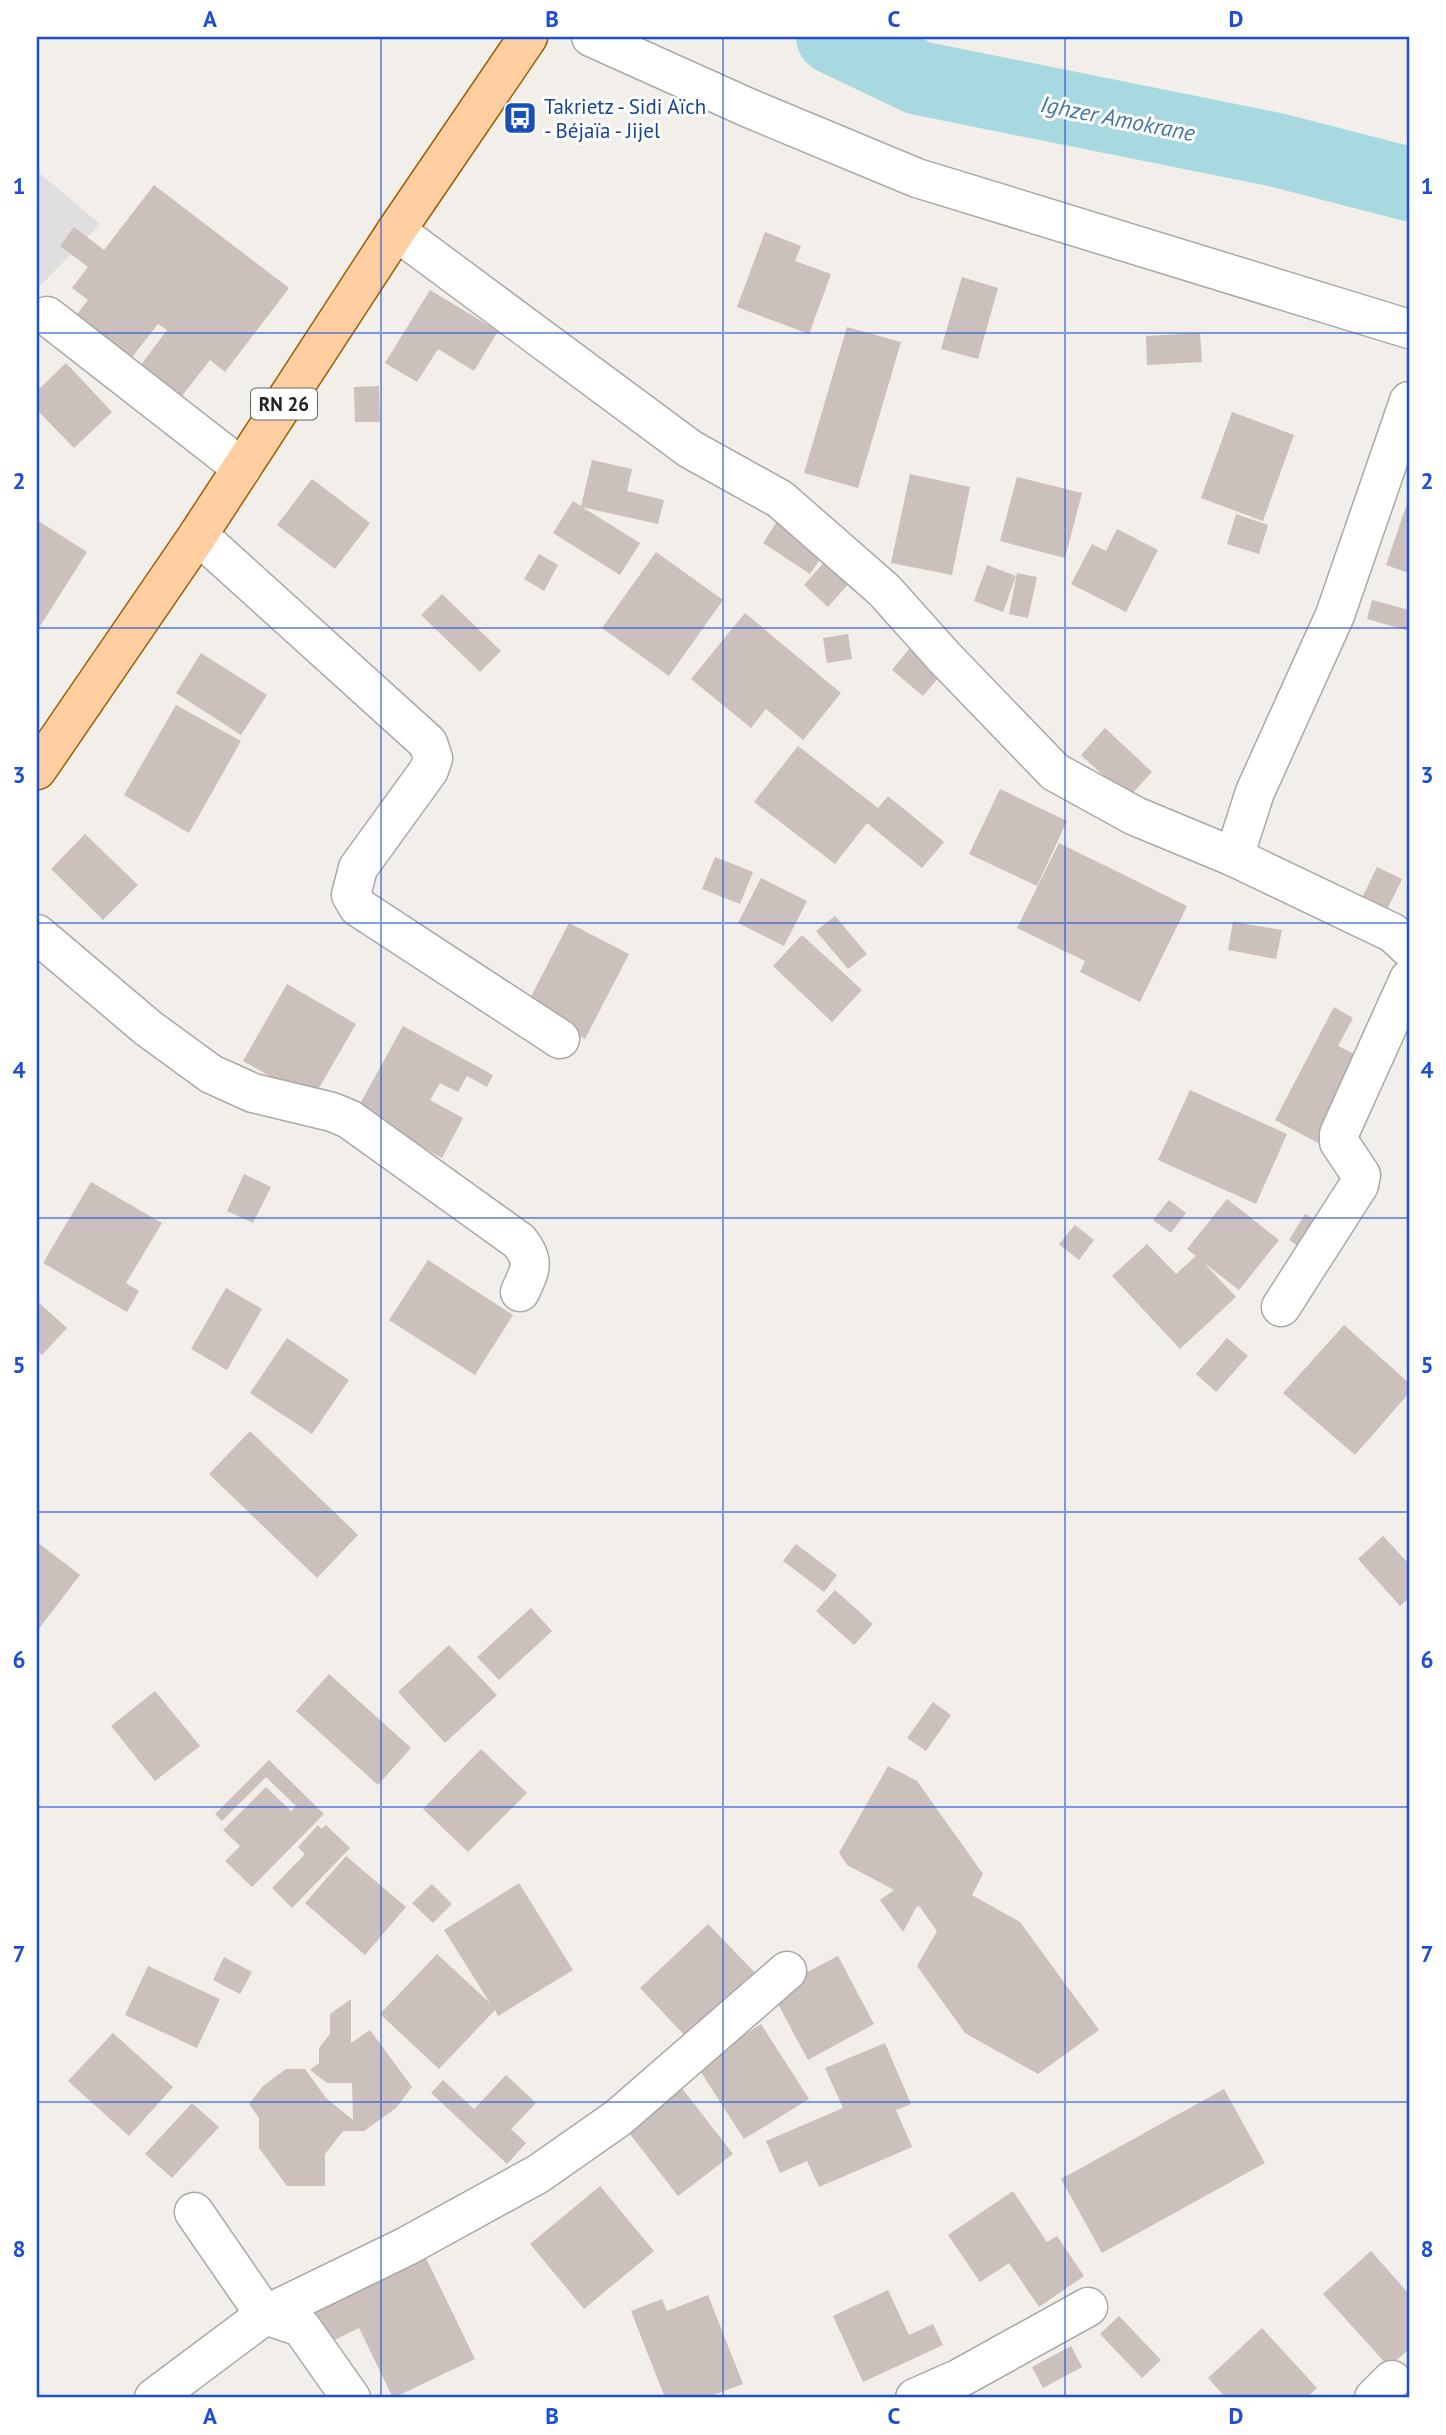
<svg xmlns="http://www.w3.org/2000/svg" width="1446" height="2435" viewBox="0 0 1446 2435" font-family="'PT Sans',sans-serif">
  <style>
    .residential { fill: #e0dfdf }
    .lines { fill: none; stroke-linecap: round; stroke-linejoin: round }
    .river { stroke: #a8d9e1; stroke-width: 74 }
    .building { fill: #cbc0bb }
    .minor-casing { stroke: #a9a9a9; stroke-width: 41 }
    .major-casing { stroke: #a05d00; stroke-width: 41 }
    .minor { stroke: #fff; stroke-width: 38 }
    .major { stroke: #ffcea1; stroke-width: 38 }
    .grid { fill: none; stroke: #1d4ed8; stroke-width: 2; stroke-opacity: 0.55 }
    .labels { text-anchor: middle; dominant-baseline: central; stroke-width: 6; stroke-linejoin: round; paint-order: stroke }
    .shield { fill: #fff; stroke: #646464; stroke-width: 2 }
    .shield-label { font-size: 19px; font-weight: bold; fill: #222 }
    .transit-label { font-size: 21px; fill: #164399; stroke: #fff; text-anchor: start }
    .water-label { font-size: 23px; font-style: italic; fill: #41779e; stroke: #fff }
    .neatline { fill: none; stroke: #1d4ed8; stroke-width: 2.5 }
    .grid-label { font-size: 23px; text-anchor: middle; font-weight: bold; fill: #1d4ed8 }
  </style>
  <rect width="100%" height="100%" fill="#f2eee9"/>
  <polygon class="residential" points="37,171 100,224 37,289"/>
  <g class="lines">
    <polyline class="river" points="833,37 919,78 1277,150 1409,184"/>
  </g>
  <g class="building">
    <polygon points="154,185 289,288 225,372 210,360 181,397 140,366 167,330 158,324 129,361 73,319 88,300 72,288 88,267 60,246 74,227 104,250"/>
    <polygon points="765,232 801,246 795,261 831,274 809,334 737,307"/>
    <polygon points="962,277 998,288 978,359 941,349"/>
    <polygon points="430,290 498,331 474,371 438,349 417,382 385,363"/>
    <polygon points="847,327 901,342 858,488 804,473"/>
    <polygon points="1200,333 1202,362 1147,365 1146,336"/>
    <polygon points="66,363 112,412 74,448 37,410 37,391"/>
    <polygon points="379,386 380,422 355,422 354,387"/>
    <polygon points="1232,412 1294,435 1263,521 1201,498"/>
    <polygon points="592,460 632,469 627,491 664,500 658,524 582,507 640,543 620,575 553,533 573,501 581,506"/>
    <polygon points="910,474 970,487 952,575 891,563"/>
    <polygon points="1017,477 1082,493 1065,558 1000,541"/>
    <polygon points="312,479 370,523 335,569 277,525"/>
    <polygon points="1409,498 1409,573 1386,565"/>
    <polygon points="782,514 829,546 810,574 763,543"/>
    <polygon points="1236,514 1268,525 1259,554 1227,544"/>
    <polygon points="37,520 87,552 37,631"/>
    <polygon points="1117,529 1158,550 1126,612 1071,584 1092,544 1106,551"/>
    <polygon points="834,551 858,573 828,607 804,585"/>
    <polygon points="656,552 723,600 669,676 602,628"/>
    <polygon points="539,554 558,565 544,591 524,579"/>
    <polygon points="987,565 1016,576 1003,612 974,601"/>
    <polygon points="1017,573 1037,577 1028,618 1009,614"/>
    <polygon points="442,594 501,651 480,672 421,615"/>
    <polygon points="1372,600 1409,610 1409,631 1367,619"/>
    <polygon points="745,613 841,693 803,740 766,709 751,728 691,679"/>
    <polygon points="848,634 852,659 827,663 823,638"/>
    <polygon points="909,649 940,676 923,696 892,670"/>
    <polygon points="201,653 267,695 241,735 176,693"/>
    <polygon points="176,705 241,741 189,833 124,795"/>
    <polygon points="1105,728 1152,772 1128,798 1081,755"/>
    <polygon points="798,746 878,808 888,796 944,842 922,868 867,823 835,864 754,802"/>
    <polygon points="1000,789 1067,821 1037,886 969,854"/>
    <polygon points="85,834 138,885 103,920 51,869"/>
    <polygon points="1059,843 1187,906 1140,1002 1080,972 1085,961 1017,928"/>
    <polygon points="715,857 753,872 740,904 702,889"/>
    <polygon points="1377,867 1402,879 1383,918 1358,906"/>
    <polygon points="761,878 807,901 784,946 738,923"/>
    <polygon points="835,916 867,954 848,969 816,931"/>
    <polygon points="1233,922 1282,930 1276,959 1228,950"/>
    <polygon points="569,923 629,954 585,1039 525,1008"/>
    <polygon points="802,935 862,990 832,1022 773,966"/>
    <polygon points="287,984 356,1024 312,1100 243,1061"/>
    <polygon points="1334,1007 1353,1018 1338,1046 1362,1058 1318,1143 1275,1120"/>
    <polygon points="403,1026 493,1075 487,1087 467,1076 458,1092 440,1083 430,1100 463,1118 442,1158 356,1111"/>
    <polygon points="1190,1090 1287,1134 1256,1204 1158,1160"/>
    <polygon points="244,1174 271,1187 253,1223 227,1211"/>
    <polygon points="91,1182 162,1223 126,1283 139,1291 127,1312 43,1263"/>
    <polygon points="1227,1199 1279,1240 1239,1290 1203,1262 1236,1297 1180,1349 1112,1276 1147,1244 1176,1274 1196,1256 1187,1249"/>
    <polygon points="1169,1200 1186,1213 1171,1233 1153,1220"/>
    <polygon points="1305,1214 1325,1226 1309,1253 1289,1240"/>
    <polygon points="1075,1225 1094,1240 1079,1260 1059,1244"/>
    <polygon points="428,1260 513,1315 475,1375 389,1320"/>
    <polygon points="226,1288 262,1309 227,1370 191,1349"/>
    <polygon points="37,1301 67,1328 42,1355 37,1351"/>
    <polygon points="1344,1325 1409,1383 1409,1393 1355,1455 1283,1393"/>
    <polygon points="287,1338 349,1380 312,1434 250,1393"/>
    <polygon points="1227,1338 1248,1356 1216,1392 1196,1374"/>
    <polygon points="250,1431 358,1535 317,1578 209,1474"/>
    <polygon points="1383,1536 1409,1564 1409,1598 1400,1606 1358,1559"/>
    <polygon points="37,1542 80,1575 37,1631"/>
    <polygon points="796,1544 837,1575 824,1592 783,1561"/>
    <polygon points="835,1590 873,1624 854,1645 816,1611"/>
    <polygon points="531,1608 552,1631 499,1680 477,1657"/>
    <polygon points="449,1645 497,1695 445,1743 398,1692"/>
    <polygon points="329,1674 411,1748 378,1785 296,1711"/>
    <polygon points="155,1691 200,1746 155,1781 111,1726"/>
    <polygon points="933,1702 951,1715 926,1751 907,1738"/>
    <polygon points="481,1749 527,1793 468,1852 423,1809"/>
    <polygon points="269,1760 324,1814 252,1887 225,1861 240,1846 223,1830 266,1787 291,1811 296,1806 266,1777 222,1821 215,1814"/>
    <polygon points="888,1766 917,1781 983,1874 972,1895 1020,1922 1099,2030 1038,2074 965,2033 917,1966 937,1931 920,1907 917,1906 903,1932 880,1900 894,1890 847,1865 839,1853"/>
    <polygon points="318,1825 321,1829 326,1825 350,1848 292,1908 272,1888 305,1854 298,1847"/>
    <polygon points="346,1856 406,1907 365,1955 305,1903"/>
    <polygon points="519,1883 573,1970 498,2016 495,2010 439,2069 380,2014 437,1954 490,2003 444,1930"/>
    <polygon points="432,1884 452,1904 433,1923 412,1903"/>
    <polygon points="708,1924 758,1976 690,2041 640,1988"/>
    <polygon points="838,1956 874,2024 808,2060 771,1991"/>
    <polygon points="224,1957 252,1972 240,1994 213,1980"/>
    <polygon points="148,1966 220,1999 197,2048 125,2015"/>
    <polygon points="351,1999 351,2043 370,2030 412,2087 396,2108 364,2131 343,2131 325,2154 325,2186 287,2186 259,2148 259,2118 249,2104 263,2086 286,2069 305,2069 326,2098 353,2120 352,2083 327,2083 310,2070 319,2063 319,2048 330,2034 330,2014"/>
    <polygon points="761,2024 809,2099 744,2139 697,2066"/>
    <polygon points="113,2033 173,2087 129,2136 68,2081"/>
    <polygon points="885,2043 911,2104 896,2110 912,2147 819,2187 807,2161 780,2173 766,2141 843,2108 825,2068"/>
    <polygon points="506,2075 536,2103 511,2129 526,2143 507,2164 431,2093 443,2080 474,2109"/>
    <polygon points="681,2087 733,2154 678,2196 626,2129"/>
    <polygon points="1224,2089 1265,2163 1102,2253 1061,2179"/>
    <polygon points="192,2103 219,2127 172,2178 145,2154"/>
    <polygon points="600,2186 654,2251 584,2309 530,2244"/>
    <polygon points="1013,2191 1047,2242 1057,2236 1084,2276 1039,2307 1009,2263 980,2282 948,2235"/>
    <polygon points="1371,2251 1409,2294 1409,2349 1389,2367 1323,2294"/>
    <polygon points="424,2254 475,2359 393,2398 359,2328 328,2343 312,2309"/>
    <polygon points="888,2290 909,2335 933,2324 943,2345 863,2382 833,2316"/>
    <polygon points="708,2295 743,2384 705,2398 665,2398 631,2311 662,2299 667,2311"/>
    <polygon points="1119,2316 1161,2360 1142,2378 1100,2334"/>
    <polygon points="1262,2328 1317,2388 1306,2398 1226,2398 1208,2378"/>
    <polygon points="1071,2346 1082,2367 1043,2388 1032,2367"/>
  </g>
  <g class="lines">
    <defs>
      <g id="minor">
        <polyline points="591,37 751,109 917,178 1409,329"/>
        <polyline points="396,231 690,449 780,499 884,590 944,657 1055,772 1135,816 1234,857 1393,933 1409,948"/>
        <polyline points="47,316 242,468"/>
        <polyline points="198,535 428,743 433,758 429,770 358,868 351,895 358,907 560,1039"/>
        <polyline points="1234,857 1255,792 1335,615 1409,401"/>
        <path d="M37 934 148 1028 211 1074 253 1093 332 1112 349 1119 519 1241C536 1262 530 1270 520 1292"/>
        <polyline points="1281,1307 1359,1185 1361,1175 1339,1142 1339,1134 1409,979"/>
        <polyline points="194,2212 265,2315 301,2327 351,2398"/>
        <polyline points="154,2398 265,2315 407,2246 538,2174 618,2118 787,1971"/>
        <polyline points="915,2398 958,2379 1088,2307"/>
        <polyline points="1374,2398 1392,2380"/>
      </g>
      <polyline id="major" points="37,770 198,535 396,231 528,37"/>
    </defs>
    <use href="#minor" class="minor-casing"/>
    <use href="#major" class="major-casing"/>
    <use href="#minor" class="minor"/>
    <use href="#major" class="major"/>
  </g>
  <path class="grid" d="M381 37V2398M723 37V2398M1065 37V2398M37 333H1409M37 628H1409M37 923H1409M37 1218H1409M37 1512H1409M37 1807H1409M37 2102H1409"/>
  <defs>
    <symbol id="bus-square" viewBox="-11 -11 22 22"><rect x="-9" y="-9" width="18" height="18" rx="4" fill="#1a4fb4" stroke="#fff"/><path d="M-5-6H5V4H4V6H2V4H-2V6H-4V4H-5ZM-3.5-4V0h7V-4ZM-3.5 1.2v1.5H-2V1.2ZM2 1.2v1.5H3.5V1.2Z" fill="#fff"/></symbol>
  </defs>
  <g fill-rule="evenodd">
    <use href="#bus-square" x="501" y="99" width="38" height="38"/>
  </g>
  <g class="labels">
    <rect class="shield" x="251" y="388.5" width="66" height="31" rx="5"/>
    <g class="shield-label">
      <text x="284" y="404">RN 26</text>
    </g>
    <g class="transit-label">
      <text x="544" y="106">Takrietz - Sidi Aïch<tspan x="544" dy="24">- Béjaïa - Jijel</tspan></text>
    </g>
    <g class="water-label">
      <text transform="translate(1118 118) rotate(11)">Ighzer Amokrane</text>
    </g>
  </g>
  <rect width="1446" height="2435" fill="none" stroke="#ffffff" stroke-width="77"/>
  <rect x="38" y="38" width="1370" height="2358" class="neatline"/>
  <g class="grid-label">
    <text x="210" y="27">A</text>
    <text x="552" y="27">B</text>
    <text x="894" y="27">C</text>
    <text x="1236" y="27">D</text>
    <text x="19" y="194">1</text>
    <text x="1427" y="194">1</text>
    <text x="19" y="489">2</text>
    <text x="1427" y="489">2</text>
    <text x="19" y="783">3</text>
    <text x="1427" y="783">3</text>
    <text x="19" y="1078">4</text>
    <text x="1427" y="1078">4</text>
    <text x="19" y="1373">5</text>
    <text x="1427" y="1373">5</text>
    <text x="19" y="1668">6</text>
    <text x="1427" y="1668">6</text>
    <text x="19" y="1962">7</text>
    <text x="1427" y="1962">7</text>
    <text x="19" y="2257">8</text>
    <text x="1427" y="2257">8</text>
    <text x="210" y="2424">A</text>
    <text x="552" y="2424">B</text>
    <text x="894" y="2424">C</text>
    <text x="1236" y="2424">D</text>
  </g>
</svg>
